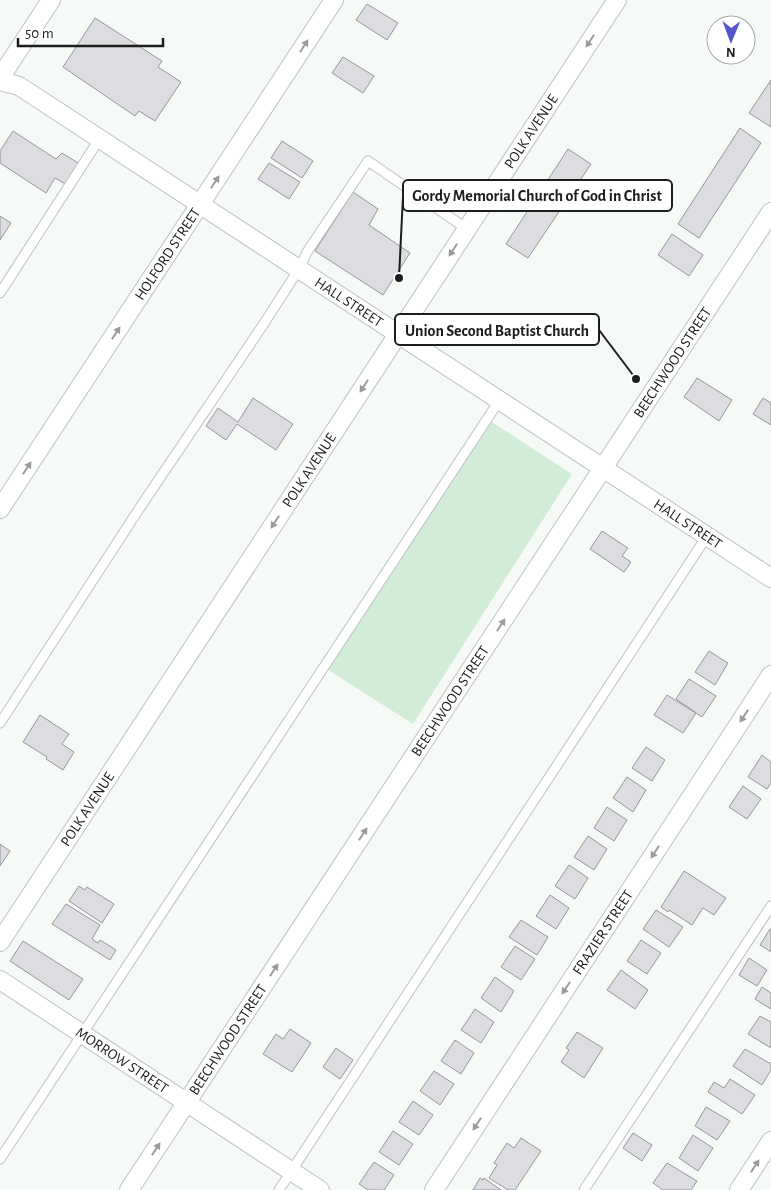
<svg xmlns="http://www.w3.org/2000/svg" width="771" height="1190" viewBox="0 0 771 1190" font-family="'Alegreya Sans',sans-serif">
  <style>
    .green { fill: #d3ecd8 }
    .building { fill: #dcdce1; stroke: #95969a }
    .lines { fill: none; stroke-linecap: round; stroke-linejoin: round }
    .lane-casing { stroke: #bec2bf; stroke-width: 11 }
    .street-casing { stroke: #bec2bf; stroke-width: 20 }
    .lane { stroke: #fff; stroke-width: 9 }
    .street { stroke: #fff; stroke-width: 18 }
    .oneway { fill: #999a99 }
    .labels { text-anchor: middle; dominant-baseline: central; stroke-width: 5; stroke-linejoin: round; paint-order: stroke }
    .street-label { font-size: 15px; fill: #1c1e1c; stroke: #fff }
    .leader { fill: none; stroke: #1c1e1c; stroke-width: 2 }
    .callout-dot { fill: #1c1e1c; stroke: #fff; stroke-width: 2 }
    .callout { fill: #fff; stroke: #1c1e1c; stroke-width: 2 }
    .callout-label { font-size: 16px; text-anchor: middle; font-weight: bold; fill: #1c1e1c }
  </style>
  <rect width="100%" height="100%" fill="#f6faf7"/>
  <polygon class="green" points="484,417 572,474 413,724 325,668"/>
  <g class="building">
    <polygon points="367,4 398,23 387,40 356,20"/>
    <polygon points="95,18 162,61 158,67 181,82 155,121 139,111 135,116 63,67"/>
    <polygon points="343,57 374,76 363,93 332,73"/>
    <polygon points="771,80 771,127 749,113"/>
    <polygon points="740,128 761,143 699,238 678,224"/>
    <polygon points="13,131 56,159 62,153 80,164 67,185 55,178 46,193 0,163 0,151"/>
    <polygon points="282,141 313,161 302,178 271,158"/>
    <polygon points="568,149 591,164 528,258 506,244"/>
    <polygon points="269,163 300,182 289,199 258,179"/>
    <polygon points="353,192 378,209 369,225 410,253 383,295 315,251"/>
    <polygon points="0,216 11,223 0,240"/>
    <polygon points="672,234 703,255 689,276 658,255"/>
    <polygon points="697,378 732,400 719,421 684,397"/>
    <polygon points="253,398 293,424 276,450 237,424 226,440 206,426 218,408 238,422"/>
    <polygon points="763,398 771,403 771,425 753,414"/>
    <polygon points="602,531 628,548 622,556 631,562 624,572 590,549"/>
    <polygon points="709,651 728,663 715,685 695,672"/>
    <polygon points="689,679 716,696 702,717 676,699"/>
    <polygon points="667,695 696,713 683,733 654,715"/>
    <polygon points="40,715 69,734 62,744 74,752 63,770 46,759 47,757 23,742"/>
    <polygon points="646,747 665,760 652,781 632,768"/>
    <polygon points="762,755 771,762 771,783 767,789 748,777"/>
    <polygon points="627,777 646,790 633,812 613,798"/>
    <polygon points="743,786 761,799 747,819 729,807"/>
    <polygon points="607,807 627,820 614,841 594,828"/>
    <polygon points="588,836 607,849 594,870 574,857"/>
    <polygon points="0,844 10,851 0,866"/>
    <polygon points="569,865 588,878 575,899 555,886"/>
    <polygon points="684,871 726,898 714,915 703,908 692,925 669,910 668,912 661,907"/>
    <polygon points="79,886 85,890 87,887 114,904 102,923 69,901"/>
    <polygon points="550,895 569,908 556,929 536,916"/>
    <polygon points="66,904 100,925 92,939 98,943 100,940 116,950 110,960 52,924"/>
    <polygon points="656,910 683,927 669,947 643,929"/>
    <polygon points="521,920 548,937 537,955 509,937"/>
    <polygon points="770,929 771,929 771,952 760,945"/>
    <polygon points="641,940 661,953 647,974 627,961"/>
    <polygon points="23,941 83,979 69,1000 10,961"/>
    <polygon points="515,946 535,959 521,980 501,967"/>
    <polygon points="749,958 767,970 757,986 739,975"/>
    <polygon points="621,970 648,990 635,1009 607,990"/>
    <polygon points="495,977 514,991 501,1012 481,998"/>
    <polygon points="762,987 771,993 771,1009 755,999"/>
    <polygon points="475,1009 494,1022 481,1043 461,1030"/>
    <polygon points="760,1016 771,1022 771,1048 748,1034"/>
    <polygon points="290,1029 311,1043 292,1072 263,1054 276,1034 283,1039"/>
    <polygon points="577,1032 603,1048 584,1078 561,1062 569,1050 566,1048"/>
    <polygon points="455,1040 474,1053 461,1074 441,1061"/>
    <polygon points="336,1048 353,1060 340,1079 323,1067"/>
    <polygon points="745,1049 771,1064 771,1070 762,1085 733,1066"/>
    <polygon points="434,1071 454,1084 440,1105 420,1091"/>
    <polygon points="730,1079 755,1095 742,1114 708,1092 714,1082 724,1088"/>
    <polygon points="413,1101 433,1115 419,1135 399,1122"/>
    <polygon points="706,1107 730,1121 717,1140 695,1126"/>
    <polygon points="393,1131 413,1144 399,1165 379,1152"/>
    <polygon points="633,1133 652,1145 642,1161 623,1148"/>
    <polygon points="693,1135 713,1148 698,1171 679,1158"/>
    <polygon points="521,1138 541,1151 515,1190 508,1190 489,1178 497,1165 494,1163 507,1143 514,1148"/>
    <polygon points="374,1162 394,1175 384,1190 368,1190 359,1184"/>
    <polygon points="667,1163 697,1181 691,1190 663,1190 653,1183"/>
    <polygon points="480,1178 483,1180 484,1178 501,1190 473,1190"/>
  </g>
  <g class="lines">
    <defs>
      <g id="lane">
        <polyline points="0,293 100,138"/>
        <polyline points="0,723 139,509 263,325 299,269 307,252 368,161 467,229"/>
        <polyline points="0,1159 499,401"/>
        <polyline points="279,1190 707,536"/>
        <polyline points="584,1190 771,906"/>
      </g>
      <g id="street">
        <polyline points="0,78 51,0"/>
        <path id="s1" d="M0 81 19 86 771 578"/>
        <path id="s2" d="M0 509 334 0"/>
        <path id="s3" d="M0 942 617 0"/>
        <path id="s4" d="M0 980 320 1190"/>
        <path id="s5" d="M129 1190 771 212"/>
        <path id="s6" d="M434 1190 771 675"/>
        <polyline points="739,1190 771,1141"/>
      </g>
    </defs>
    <use href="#lane" class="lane-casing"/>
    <use href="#street" class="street-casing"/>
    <use href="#lane" class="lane"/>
    <use href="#street" class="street"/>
  </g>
  <defs><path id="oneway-solid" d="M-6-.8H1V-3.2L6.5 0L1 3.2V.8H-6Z" transform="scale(1.25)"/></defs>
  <g class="oneway">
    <use href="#oneway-solid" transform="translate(590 41) rotate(123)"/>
    <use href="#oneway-solid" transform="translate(304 46) rotate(-57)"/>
    <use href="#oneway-solid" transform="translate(215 182) rotate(-57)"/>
    <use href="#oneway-solid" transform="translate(453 250) rotate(123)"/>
    <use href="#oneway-solid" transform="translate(116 333) rotate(-57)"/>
    <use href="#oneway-solid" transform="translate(364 386) rotate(123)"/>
    <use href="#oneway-solid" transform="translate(27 468) rotate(-57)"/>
    <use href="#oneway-solid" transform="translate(275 522) rotate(123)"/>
    <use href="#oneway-solid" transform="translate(501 625) rotate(-57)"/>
    <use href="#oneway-solid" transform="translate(744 716) rotate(123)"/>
    <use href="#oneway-solid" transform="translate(363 834) rotate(-57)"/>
    <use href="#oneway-solid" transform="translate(655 852) rotate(123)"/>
    <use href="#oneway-solid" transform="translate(274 970) rotate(-57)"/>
    <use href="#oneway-solid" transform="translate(566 988) rotate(123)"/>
    <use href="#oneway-solid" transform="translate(477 1124) rotate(123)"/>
    <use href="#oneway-solid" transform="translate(156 1149) rotate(-57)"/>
    <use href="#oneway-solid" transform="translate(755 1166) rotate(-57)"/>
  </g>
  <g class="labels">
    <g class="street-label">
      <text stroke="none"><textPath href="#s3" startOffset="969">POLK AVENUE</textPath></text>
      <text stroke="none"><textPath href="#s2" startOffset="305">HOLFORD STREET</textPath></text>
      <text stroke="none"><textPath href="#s1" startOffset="414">HALL STREET</textPath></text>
      <text stroke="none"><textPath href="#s5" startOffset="990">BEECHWOOD STREET</textPath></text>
      <text stroke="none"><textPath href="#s3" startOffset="564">POLK AVENUE</textPath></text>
      <text stroke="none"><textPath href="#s1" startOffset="819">HALL STREET</textPath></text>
      <text stroke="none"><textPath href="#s5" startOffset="585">BEECHWOOD STREET</textPath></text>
      <text stroke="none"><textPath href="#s3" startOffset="159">POLK AVENUE</textPath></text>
      <text stroke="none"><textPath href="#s6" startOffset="308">FRAZIER STREET</textPath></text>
      <text stroke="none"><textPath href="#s5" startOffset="180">BEECHWOOD STREET</textPath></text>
      <text stroke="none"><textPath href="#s4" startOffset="146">MORROW STREET</textPath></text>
    </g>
  </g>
  <path class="leader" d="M399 278L403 196M636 379L599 330"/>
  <g class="callout-dot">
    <circle cx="399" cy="278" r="5"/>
    <circle cx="636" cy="379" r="5"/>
  </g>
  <g class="callout">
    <rect x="403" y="180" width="269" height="31" rx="5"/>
    <rect x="395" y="314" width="204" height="31" rx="5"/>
  </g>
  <g class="callout-label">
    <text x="537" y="201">Gordy Memorial Church of God in Christ</text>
    <text x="497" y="336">Union Second Baptist Church</text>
  </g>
  <g transform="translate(731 40) rotate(181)"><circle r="24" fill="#ffffff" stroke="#a4a5a4"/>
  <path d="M0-4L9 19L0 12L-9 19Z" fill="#5455cc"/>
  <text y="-8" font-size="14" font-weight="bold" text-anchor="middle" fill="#1c1e1c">N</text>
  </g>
  <path d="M18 38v8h145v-8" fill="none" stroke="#1c1e1c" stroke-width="2.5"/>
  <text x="25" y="38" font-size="15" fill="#1c1e1c" stroke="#ffffff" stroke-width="4" paint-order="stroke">50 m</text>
</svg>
